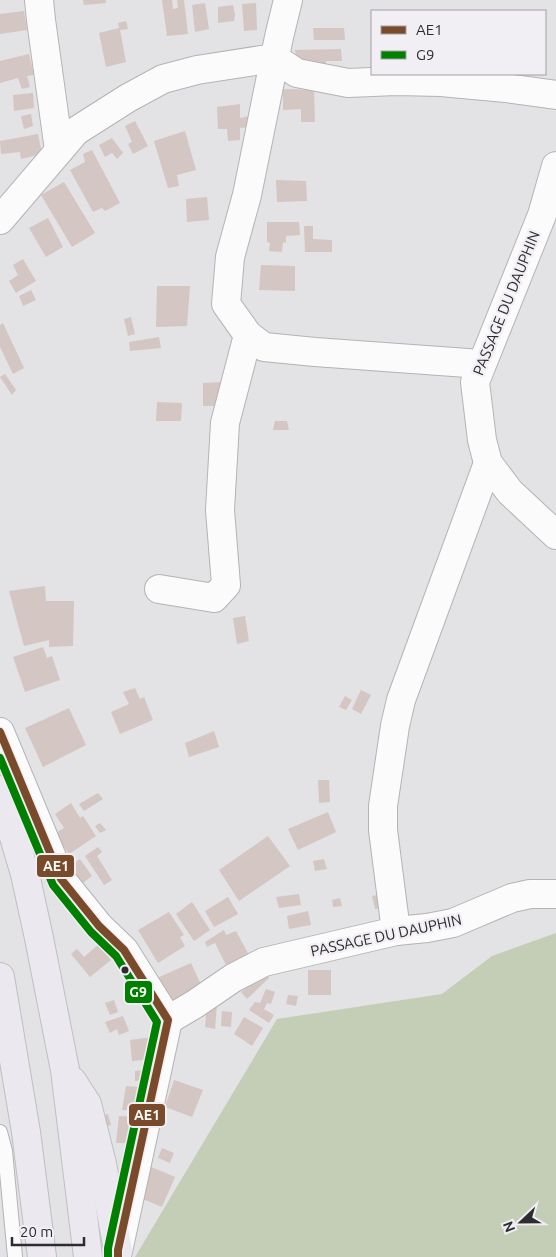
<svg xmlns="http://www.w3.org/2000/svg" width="556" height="1257" viewBox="0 0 556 1257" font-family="Ubuntu,sans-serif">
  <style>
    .green { fill: #c4cdb5 }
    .building { fill: #d4c6c3 }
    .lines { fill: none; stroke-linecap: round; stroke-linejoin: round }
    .lane-casing { stroke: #b4b3b5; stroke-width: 16 }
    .street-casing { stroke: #b4b3b5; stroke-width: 30 }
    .highway-casing { stroke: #bfbfc0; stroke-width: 30 }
    .lane { stroke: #fbfbfb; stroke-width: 14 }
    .street { stroke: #fbfbfb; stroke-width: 28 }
    .highway { stroke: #ebe8f0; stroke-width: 28 }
    .bus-1-casing { stroke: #f1eef4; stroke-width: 11 }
    .bus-2-casing { stroke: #f1eef4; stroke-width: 11 }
    .bus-1 { stroke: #7a4b2a; stroke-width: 8 }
    .bus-2 { stroke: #008000; stroke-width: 8 }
    .bus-dot { fill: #2d2c2e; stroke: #f1eef4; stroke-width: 2 }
    .labels { text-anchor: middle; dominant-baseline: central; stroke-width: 4.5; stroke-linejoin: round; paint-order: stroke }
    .street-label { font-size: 15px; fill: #2d2c2e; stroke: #f1eef4 }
    .line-badge { stroke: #f1eef4; stroke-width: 2 }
    .badge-label { font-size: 14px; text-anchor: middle; font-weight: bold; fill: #fff }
  </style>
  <rect width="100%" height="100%" fill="#e3e2e5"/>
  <polygon class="green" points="556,933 556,1257 135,1257 277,1019 442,994 492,956"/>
  <g class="building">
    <polygon points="83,0 106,0 106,3 84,5"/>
    <polygon points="162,0 172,0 173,9 178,8 177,0 184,0 188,34 167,36"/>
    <polygon points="205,3 209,29 195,32 192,5"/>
    <polygon points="256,3 257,30 244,31 242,4"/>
    <polygon points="233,5 235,15 234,21 218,23 218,7"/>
    <polygon points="24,11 27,30 0,34 0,14"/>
    <polygon points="126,21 128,29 120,30 126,62 106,67 99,33 119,28 118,23"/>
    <polygon points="313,28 344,28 345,40 314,40"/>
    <polygon points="341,49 342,61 326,61 326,65 297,65 295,50"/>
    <polygon points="29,54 34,75 27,76 30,87 22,89 18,78 0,83 0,61"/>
    <polygon points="283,89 314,90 315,122 301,122 301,109 283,110"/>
    <polygon points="33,93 34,108 14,111 13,95"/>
    <polygon points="240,104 240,118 250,116 251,127 240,128 240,140 228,141 227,129 218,129 217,107"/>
    <polygon points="31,114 33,126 24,129 21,116"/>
    <polygon points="135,121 148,146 133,154 128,144 132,142 125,126"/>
    <polygon points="185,131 196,170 177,175 179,186 168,188 154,141"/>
    <polygon points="38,134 42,154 21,159 20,152 1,154 0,141"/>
    <polygon points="112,138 123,153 117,159 112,153 105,157 99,145"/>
    <polygon points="92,150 120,203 105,211 102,208 93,212 70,170 85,162 83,154"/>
    <polygon points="276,180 306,181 307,201 277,202"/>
    <polygon points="64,182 95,233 72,247 41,195"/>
    <polygon points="207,197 209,220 187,222 186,199"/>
    <polygon points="48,218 63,247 46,257 29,228"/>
    <polygon points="267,222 299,222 300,235 286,236 286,243 283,242 282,252 269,251 270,243 267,242"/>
    <polygon points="304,226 313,226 313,239 332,240 332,252 305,252"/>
    <polygon points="23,259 36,281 16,293 9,281 18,275 13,265"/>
    <polygon points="261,265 295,266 295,291 259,290"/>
    <polygon points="157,286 190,286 187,326 156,327"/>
    <polygon points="31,290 36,300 23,306 19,296"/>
    <polygon points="131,317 135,334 128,336 124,319"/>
    <polygon points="3,323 24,368 13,374 0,347 0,325"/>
    <polygon points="159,337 161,348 130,351 129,342"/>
    <polygon points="5,374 16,390 12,395 0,377"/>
    <polygon points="224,382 225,406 203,406 203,383"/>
    <polygon points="157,402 182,403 181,421 156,421"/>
    <polygon points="275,421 287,421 289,430 273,430"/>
    <polygon points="45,586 46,601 74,601 73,646 49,647 49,640 24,646 9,591"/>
    <polygon points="245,616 249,641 237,644 233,618"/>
    <polygon points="43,647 47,658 52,656 60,680 25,692 13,657"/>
    <polygon points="135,688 140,699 144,697 153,720 120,734 111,712 129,704 123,692"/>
    <polygon points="361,690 371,695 361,714 352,709"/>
    <polygon points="345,696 352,700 346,710 339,707"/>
    <polygon points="69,708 86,745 43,767 25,728"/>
    <polygon points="214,731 219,747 189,757 185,743"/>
    <polygon points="318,780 329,780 330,802 319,803"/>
    <polygon points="98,793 103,799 84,811 79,804"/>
    <polygon points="71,803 80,818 83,816 96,836 69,854 54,834 64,828 55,814"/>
    <polygon points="328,812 336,832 298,850 288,829"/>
    <polygon points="100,823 106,830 100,833 95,826"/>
    <polygon points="268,836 290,866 239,901 219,870"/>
    <polygon points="98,847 102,852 97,856 112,880 104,885 85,856"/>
    <polygon points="80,859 92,876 78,887 69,866"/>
    <polygon points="324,859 327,869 315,871 313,861"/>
    <polygon points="299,894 301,905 279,908 276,897"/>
    <polygon points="384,894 386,907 375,909 372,896"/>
    <polygon points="228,897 238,914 214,927 205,911"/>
    <polygon points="340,898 342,906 333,907 332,900"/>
    <polygon points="192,902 210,930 194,941 176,914"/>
    <polygon points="308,911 311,925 289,929 287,916"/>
    <polygon points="169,912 184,935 180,937 185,946 158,963 138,930"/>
    <polygon points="224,930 226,935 236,931 249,955 226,965 215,943 207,947 205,942"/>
    <polygon points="98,945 111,960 90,977 71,954 77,949 84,957"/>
    <polygon points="191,963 203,989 169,1005 157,978"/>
    <rect x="308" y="970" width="23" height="25"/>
    <polygon points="263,971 269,978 247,999 241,992"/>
    <polygon points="266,989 275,992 271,1004 267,1003 264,1009 274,1015 269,1023 249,1010 255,1002 260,1003"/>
    <polygon points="288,995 298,996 296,1006 286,1004"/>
    <polygon points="114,1000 118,1012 110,1015 105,1003"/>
    <polygon points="207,1004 217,1005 215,1029 205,1027"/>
    <polygon points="222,1011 232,1012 231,1027 221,1026"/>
    <polygon points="123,1016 129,1031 119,1035 117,1029 110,1033 105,1022"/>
    <polygon points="244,1017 263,1028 252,1046 234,1034"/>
    <polygon points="153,1037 154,1059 132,1061 130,1040"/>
    <polygon points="146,1070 146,1080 135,1081 135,1071"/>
    <polygon points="174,1080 203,1090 192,1117 165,1107"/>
    <polygon points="126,1086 149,1088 143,1111 122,1110"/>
    <polygon points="108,1114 111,1125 104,1127 102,1116"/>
    <polygon points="119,1116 142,1117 134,1138 128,1137 127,1143 116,1143"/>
    <polygon points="162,1148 174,1153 170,1163 158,1158"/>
    <polygon points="149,1166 175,1177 162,1207 136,1196"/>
  </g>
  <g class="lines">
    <defs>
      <polyline id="lane" points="0,1132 5,1151 15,1257"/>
      <g id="street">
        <polyline points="39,0 41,20 59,150"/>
        <polyline points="288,0 279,37 247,195 230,257 226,304 248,335 264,347 315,352 481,364"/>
        <polyline points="556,166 542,215 475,382 482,440 488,463 510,492 556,535"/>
        <polyline points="0,220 76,131 128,98 163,79 197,70 274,58 297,73 348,83 396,81 441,82 506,88 556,95"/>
        <polyline points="159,589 214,598 226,585 220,510 225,423 248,335"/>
        <polyline points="0,732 61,879 99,926 124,950 168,1020 118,1251"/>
        <polyline points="396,931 383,830 383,806 395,726 401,700 488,463"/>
        <polyline points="168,1020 195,1004 233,978 264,962 396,931 427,928 453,923 512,898 530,894 556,894"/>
      </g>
      <g id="highway">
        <polyline points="0,790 25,874 39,938 65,1070 88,1257"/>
        <polyline points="0,977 26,1132 42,1257"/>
        <polyline points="72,1081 87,1104 102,1164 118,1250"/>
      </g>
    </defs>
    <use href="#lane" class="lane-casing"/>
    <use href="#street" class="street-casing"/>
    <use href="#highway" class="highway-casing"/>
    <use href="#lane" class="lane"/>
    <use href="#street" class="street"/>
    <use href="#highway" class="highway"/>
    <defs>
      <polyline id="bus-1" points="0,732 61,879 99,926 124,950 168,1020 118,1250 118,1257"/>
      <polyline id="bus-2" points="0,758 53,885 91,932 116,956 157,1022 108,1248 108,1257"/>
    </defs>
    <use href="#bus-1" class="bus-1-casing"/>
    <use href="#bus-2" class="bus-2-casing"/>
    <use href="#bus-1" class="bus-1"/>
    <use href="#bus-2" class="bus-2"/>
  </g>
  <circle class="bus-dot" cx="125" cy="970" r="4.5"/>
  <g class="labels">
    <g class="street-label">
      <text transform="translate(506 303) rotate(-68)">PASSAGE DU DAUPHIN</text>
      <text transform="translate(386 935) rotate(-12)">PASSAGE DU DAUPHIN</text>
    </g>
  </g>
  <g class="line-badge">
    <rect x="36" y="854" width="39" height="24" rx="5" fill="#7a4b2a"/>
    <rect x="124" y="980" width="29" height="24" rx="5" fill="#008000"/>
    <rect x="128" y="1103" width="38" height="24" rx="5" fill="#7a4b2a"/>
  </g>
  <g class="badge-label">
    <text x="56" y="871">AE1</text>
    <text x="138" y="997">G9</text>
    <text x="147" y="1120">AE1</text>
  </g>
  <rect x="371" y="10" width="175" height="65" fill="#f1eef4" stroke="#a3a0a5"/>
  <rect x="381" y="26" width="25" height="8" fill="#7a4b2a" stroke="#a3a0a5"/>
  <text x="416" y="35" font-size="15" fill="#2d2c2e">AE1</text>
  <rect x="381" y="51" width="25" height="8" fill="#008000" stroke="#a3a0a5"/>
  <text x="416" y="60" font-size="15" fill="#2d2c2e">G9</text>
  <g transform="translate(521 1222) rotate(248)" stroke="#f1eef4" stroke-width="4" paint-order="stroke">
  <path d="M0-4L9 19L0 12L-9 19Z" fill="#2d2c2e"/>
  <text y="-8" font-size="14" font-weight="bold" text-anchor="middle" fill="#2d2c2e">N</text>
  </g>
  <path d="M12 1237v8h72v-8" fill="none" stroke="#2d2c2e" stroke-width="2.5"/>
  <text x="20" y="1237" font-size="15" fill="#2d2c2e" stroke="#f1eef4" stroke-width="4" paint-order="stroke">20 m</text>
</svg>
